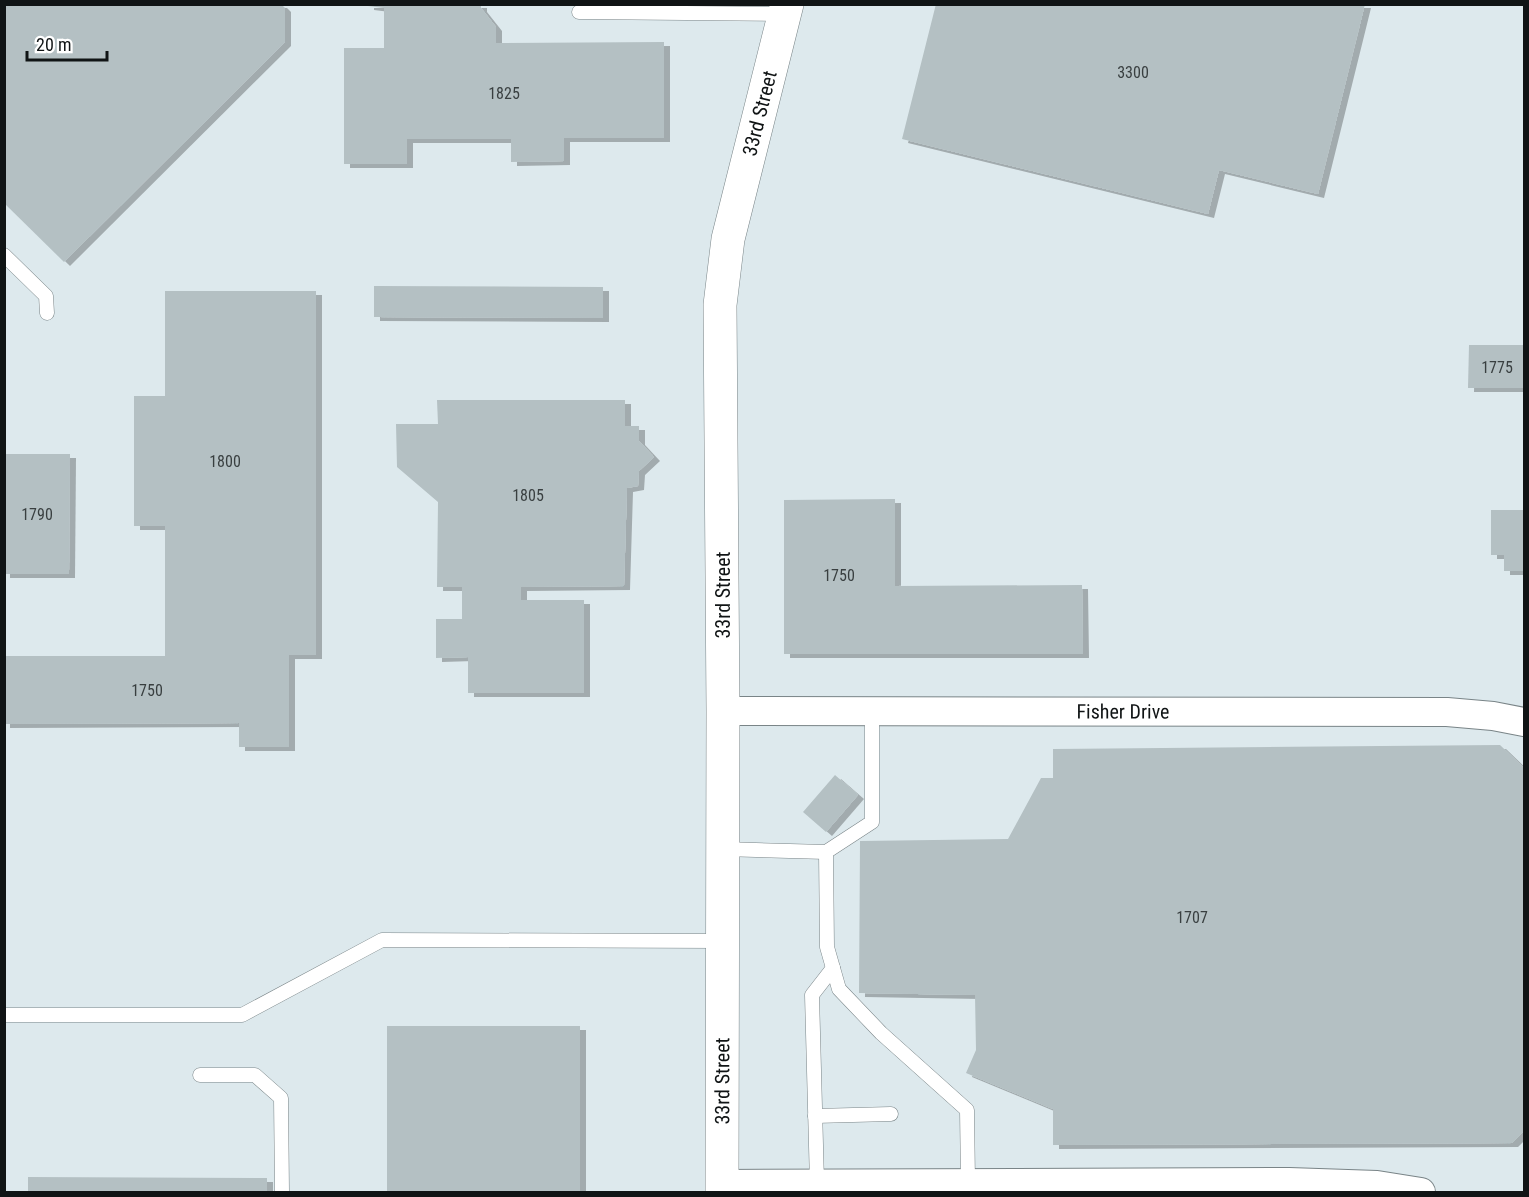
<svg xmlns="http://www.w3.org/2000/svg" width="1529" height="1197" viewBox="0 0 1529 1197" font-family="'Roboto Condensed',sans-serif">
  <style>
    .building { fill: #b4c0c3; filter: url(#shadow) }
    .lines { fill: none; stroke-linecap: round; stroke-linejoin: round }
    .lane-casing { stroke: #798487; stroke-width: 15 }
    .street-casing { stroke: #798487; stroke-width: 30 }
    .secondary-casing { stroke: #798487; stroke-width: 34 }
    .lane { stroke: #fff; stroke-width: 14 }
    .street { stroke: #fff; stroke-width: 28 }
    .secondary { stroke: #fff; stroke-width: 33 }
    .labels { text-anchor: middle; dominant-baseline: central; stroke-width: 5; stroke-linejoin: round; paint-order: stroke }
    .number-label { font-size: 16px; fill: #393f40 }
    .street-label { font-size: 20px; fill: #101415; stroke: #fff }
  </style>
  <defs>
    <filter id="shadow"><feDropShadow dx="6" dy="4" stdDeviation="0" flood-color="#0004"/></filter>
  </defs>
  <rect width="100%" height="100%" fill="#dde9ed"/>
  <g class="building">
    <polygon points="4,4 281,4 285,8 285,42 64,262 4,203"/>
    <polygon points="368,4 481,4 481,8 496,27 496,43 664,42 664,138 564,138 564,161 511,162 511,139 407,139 407,164 344,164 344,48 384,48 384,8 368,6"/>
    <polygon points="936,4 1365,4 1318,194 1219,170 1208,214 902,139"/>
    <polygon points="374,286 603,287 603,318 374,317"/>
    <polygon points="165,291 316,291 316,655 289,655 289,747 239,747 239,723 4,724 4,656 165,656 165,526 134,526 134,396 165,396"/>
    <polygon points="1469,345 1524,345 1524,388 1468,388"/>
    <polygon points="437,400 625,400 625,426 639,426 639,441 654,457 639,471 638,486 627,488 624,586 521,587 521,600 584,600 584,693 468,693 468,657 436,658 436,619 462,619 462,587 437,587 438,502 397,467 396,424 438,424"/>
    <polygon points="4,454 70,454 69,574 4,574"/>
    <polygon points="895,499 895,586 1082,585 1083,654 784,654 784,500"/>
    <polygon points="1491,510 1524,510 1524,571 1504,571 1504,555 1491,555"/>
    <polygon points="1500,745 1524,768 1524,1131 1512,1143 1053,1145 1053,1109 966,1073 976,1050 975,995 859,993 860,841 1008,839 1041,778 1053,778 1053,749"/>
    <polygon points="835,775 858,795 826,832 803,812"/>
    <rect x="387" y="1026" width="193" height="166"/>
    <polygon points="28,1177 267,1178 267,1192 28,1192"/>
  </g>
  <g class="lines">
    <defs>
      <g id="lane">
        <polyline points="579,12 783,14"/>
        <polyline points="4,255 46,296 47,313"/>
        <polyline points="723,849 826,852 872,822 872,711"/>
        <polyline points="826,852 827,947 839,989 881,1033 967,1110 968,1182"/>
        <polyline points="4,1015 242,1015 382,940 722,941"/>
        <polyline points="200,1075 255,1075 281,1098 282,1192"/>
        <polyline points="815,1116 891,1114"/>
        <polyline points="817,1183 812,995 833,968"/>
      </g>
      <g id="street">
        <path id="s1" d="M723 711 1447 712 1493 716 1524 722"/>
        <polyline points="722,1184 1289,1182 1377,1185 1421,1192"/>
      </g>
      <g id="secondary">
        <path id="s2" d="M722 1192 723 711 720 305 728 239 787 4"/>
      </g>
    </defs>
    <use href="#lane" class="lane-casing"/>
    <use href="#street" class="street-casing"/>
    <use href="#secondary" class="secondary-casing"/>
    <use href="#lane" class="lane"/>
    <use href="#street" class="street"/>
    <use href="#secondary" class="secondary"/>
  </g>
  <g class="labels">
    <g class="number-label">
      <text x="1133" y="72">3300</text>
      <text x="504" y="93">1825</text>
      <text x="1497" y="367">1775</text>
      <text x="225" y="461">1800</text>
      <text x="528" y="495">1805</text>
      <text x="37" y="514">1790</text>
      <text x="839" y="575">1750</text>
      <text x="147" y="690">1750</text>
      <text x="1192" y="917">1707</text>
    </g>
    <g class="street-label">
      <text stroke="none"><textPath href="#s2" startOffset="1083">33rd Street</textPath></text>
      <text transform="translate(723 595) rotate(-90)">33rd Street</text>
      <text stroke="none"><textPath href="#s1" startOffset="400">Fisher Drive</textPath></text>
      <text stroke="none"><textPath href="#s2" startOffset="111">33rd Street</textPath></text>
    </g>
  </g>
  <rect width="1529" height="1197" fill="none" stroke="#101415" stroke-width="12"/>
  <path d="M27 51v9h80v-9" fill="none" stroke="#101415" stroke-width="3"/>
  <text x="36" y="51" font-size="18" fill="#101415" stroke="#ffffff" stroke-width="4.5" paint-order="stroke">20 m</text>
</svg>
